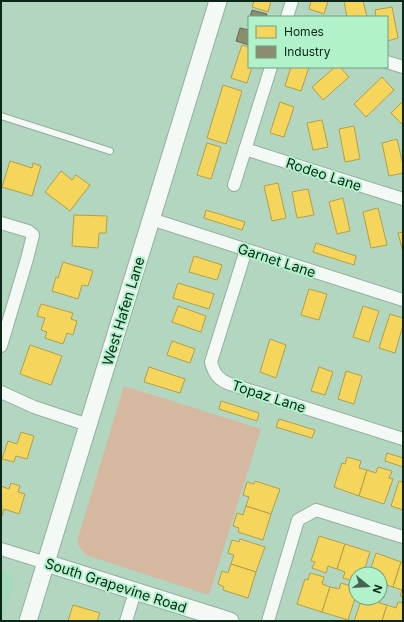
<svg xmlns="http://www.w3.org/2000/svg" width="404" height="622" viewBox="0 0 404 622" font-family="Inter,sans-serif">
  <style>
    .built { fill: #a3dbba }
    .green { fill: #d6b79f }
    .homes { fill: #f6d55c; stroke: #b0a048 }
    .industry { fill: #8c8c6e; stroke: #666d54 }
    .lines { fill: none; stroke-linecap: round; stroke-linejoin: round }
    .lane-casing { stroke: #93af9e; stroke-width: 8 }
    .street-casing { stroke: #93af9e; stroke-width: 14 }
    .secondary-casing { stroke: #93af9e; stroke-width: 19 }
    .lane { stroke: #f4f9f6; stroke-width: 6 }
    .street { stroke: #f4f9f6; stroke-width: 12 }
    .secondary { stroke: #f4f9f6; stroke-width: 17 }
    .labels { text-anchor: middle; dominant-baseline: central; stroke-width: 4; stroke-linejoin: round; paint-order: stroke }
    .street-label { font-size: 14px; fill: #0c2618; stroke: #b1f2cb }
  </style>
  <rect width="100%" height="100%" fill="#b3d6c1"/>
  <polygon class="built" points="1,570 9,574 12,580 12,587 2,621"/>
  <polygon class="green" points="124,386 261,429 209,595 86,555 78,545 78,538"/>
  <g class="homes">
    <polygon points="254,1 271,1 268,12 252,7"/>
    <polygon points="311,1 328,1 324,14 309,9"/>
    <polygon points="344,1 363,1 367,17 347,17"/>
    <polygon points="392,7 398,38 387,41 387,17 376,17 375,10"/>
    <polygon points="242,45 249,47 249,67 252,67 247,83 231,78"/>
    <polygon points="291,67 309,67 301,91 285,86"/>
    <polygon points="335,67 340,67 349,77 323,100 312,87"/>
    <polygon points="382,77 394,90 366,117 354,104"/>
    <polygon points="223,85 242,91 226,144 207,138"/>
    <polygon points="403,101 403,125 391,113"/>
    <polygon points="280,102 294,107 284,137 270,133"/>
    <polygon points="322,120 328,147 313,150 307,123"/>
    <polygon points="354,126 360,159 345,162 339,129"/>
    <polygon points="397,139 403,165 403,173 389,176 382,143"/>
    <polygon points="207,143 221,147 211,179 197,175"/>
    <polygon points="10,161 32,168 33,163 41,166 32,196 2,187"/>
    <polygon points="61,171 72,180 76,175 90,185 70,211 45,192"/>
    <polygon points="278,183 286,218 272,221 264,186"/>
    <polygon points="308,189 314,215 297,218 292,192"/>
    <polygon points="343,198 350,231 337,234 329,202"/>
    <polygon points="378,208 387,245 371,248 363,212"/>
    <polygon points="206,210 245,222 242,230 204,218"/>
    <polygon points="74,215 107,216 106,233 99,233 98,248 72,246"/>
    <polygon points="403,232 403,252 398,233"/>
    <polygon points="316,243 356,256 354,265 313,252"/>
    <polygon points="194,256 222,265 217,280 189,272"/>
    <polygon points="63,262 93,271 88,286 82,285 78,299 52,291 56,277 58,278"/>
    <polygon points="178,283 214,294 209,309 173,298"/>
    <polygon points="309,289 327,294 319,320 301,315"/>
    <polygon points="41,304 73,313 71,319 77,321 73,335 67,333 63,344 45,338 47,332 41,330 45,318 37,316"/>
    <polygon points="178,306 206,316 201,332 172,322"/>
    <polygon points="363,306 379,311 369,342 353,337"/>
    <polygon points="390,314 403,318 403,325 395,353 379,348"/>
    <polygon points="270,339 286,345 276,378 260,372"/>
    <polygon points="172,341 195,349 190,363 167,355"/>
    <polygon points="30,345 62,356 51,385 20,374"/>
    <polygon points="149,367 185,379 180,393 144,382"/>
    <polygon points="319,367 333,372 325,395 311,391"/>
    <polygon points="346,371 362,376 354,404 338,399"/>
    <polygon points="221,401 259,413 257,421 219,409"/>
    <polygon points="279,419 315,430 312,438 276,427"/>
    <polygon points="21,432 34,436 27,459 16,456 14,462 2,459 8,441 17,444"/>
    <polygon points="387,453 403,458 403,467 385,461"/>
    <polygon points="347,457 361,461 359,468 367,470 359,496 334,487 342,463 345,464"/>
    <polygon points="378,467 392,471 389,478 393,479 384,504 359,496 367,470 376,473"/>
    <polygon points="403,479 403,510 391,506 399,481 402,482"/>
    <polygon points="255,481 280,489 271,514 246,506 249,497 243,495 247,482 254,484"/>
    <polygon points="11,483 20,486 18,492 25,494 19,514 4,509 2,516 1,486 9,489"/>
    <polygon points="246,506 271,514 263,540 238,532 239,528 233,526 237,513 243,515"/>
    <polygon points="319,536 345,544 337,569 328,566 326,573 312,568 315,562 311,561"/>
    <polygon points="240,539 265,547 256,572 231,564 234,555 228,553 232,540 239,542"/>
    <polygon points="345,544 370,552 363,574 356,574 356,582 343,578 345,572 337,569"/>
    <polygon points="376,553 401,562 393,587 384,584 382,591 380,590 380,574 369,574"/>
    <polygon points="401,562 403,562 403,597 400,596 402,590 393,587"/>
    <polygon points="231,564 256,572 248,598 223,590 224,587 218,584 222,571 228,573"/>
    <polygon points="310,573 324,577 322,584 330,587 322,612 297,604 305,579 308,580"/>
    <polygon points="341,583 354,587 352,594 356,595 348,620 322,612 330,587 339,589"/>
    <polygon points="380,596 381,596 379,603 387,605 382,621 354,621 362,598 380,598"/>
    <polygon points="398,602 403,603 403,621 382,621 387,605 396,608"/>
    <polygon points="73,605 100,613 97,621 68,621"/>
  </g>
  <g class="industry">
    <polygon points="252,10 267,14 266,17 250,17"/>
    <polygon points="240,28 249,30 249,45 236,41"/>
  </g>
  <g class="lines">
    <defs>
      <polyline id="lane" points="1,116 110,151"/>
      <g id="street">
        <polyline points="287,17 292,1"/>
        <polyline points="387,62 403,67"/>
        <polyline points="245,149 403,199"/>
        <polyline points="234,185 271,67"/>
        <polyline points="151,219 403,300"/>
        <polyline points="1,223 28,231 33,235 27,259 1,346"/>
        <path d="M246 250 211 362C214 374 219 380 230 384L403 439"/>
        <polyline points="1,392 34,407 88,425"/>
        <polyline points="1,549 46,563"/>
        <polyline points="126,621 135,592"/>
        <polyline points="268,621 298,520 316,510 403,537"/>
      </g>
      <g id="secondary">
        <polyline points="46,563 230,621"/>
        <polyline points="28,621 218,1"/>
      </g>
    </defs>
    <use href="#lane" class="lane-casing"/>
    <use href="#street" class="street-casing"/>
    <use href="#secondary" class="secondary-casing"/>
    <use href="#lane" class="lane"/>
    <use href="#street" class="street"/>
    <use href="#secondary" class="secondary"/>
  </g>
  <g class="labels">
    <g class="street-label">
      <text transform="translate(324 174) rotate(18)">Rodeo Lane</text>
      <text transform="translate(277 260) rotate(18)">Garnet Lane</text>
      <text transform="translate(123 311) rotate(-73)">West Hafen Lane</text>
      <text transform="translate(269 396) rotate(18)">Topaz Lane</text>
      <text transform="translate(116 585) rotate(18)">South Grapevine Road</text>
    </g>
  </g>
  <rect width="404" height="622" fill="none" stroke="#0c2618" stroke-width="4"/>
  <rect x="248" y="16" width="140" height="52" fill="#b1f2cb" stroke="#6fa083"/>
  <rect x="256" y="26" width="20" height="12" fill="#f6d55c" stroke="#6fa083"/>
  <text x="284" y="36" font-size="12" fill="#0c2618">Homes</text>
  <rect x="256" y="46" width="20" height="12" fill="#8c8c6e" stroke="#6fa083"/>
  <text x="284" y="56" font-size="12" fill="#0c2618">Industry</text>
  <g transform="translate(368 586) rotate(108)"><circle r="19" fill="#b1f2cb" stroke="#6fa083"/>
  <path d="M0-3L7 15L0 10L-7 15Z" fill="#466453"/>
  <text y="-6" font-size="11" font-weight="bold" text-anchor="middle" fill="#0c2618">N</text>
  </g>
</svg>
